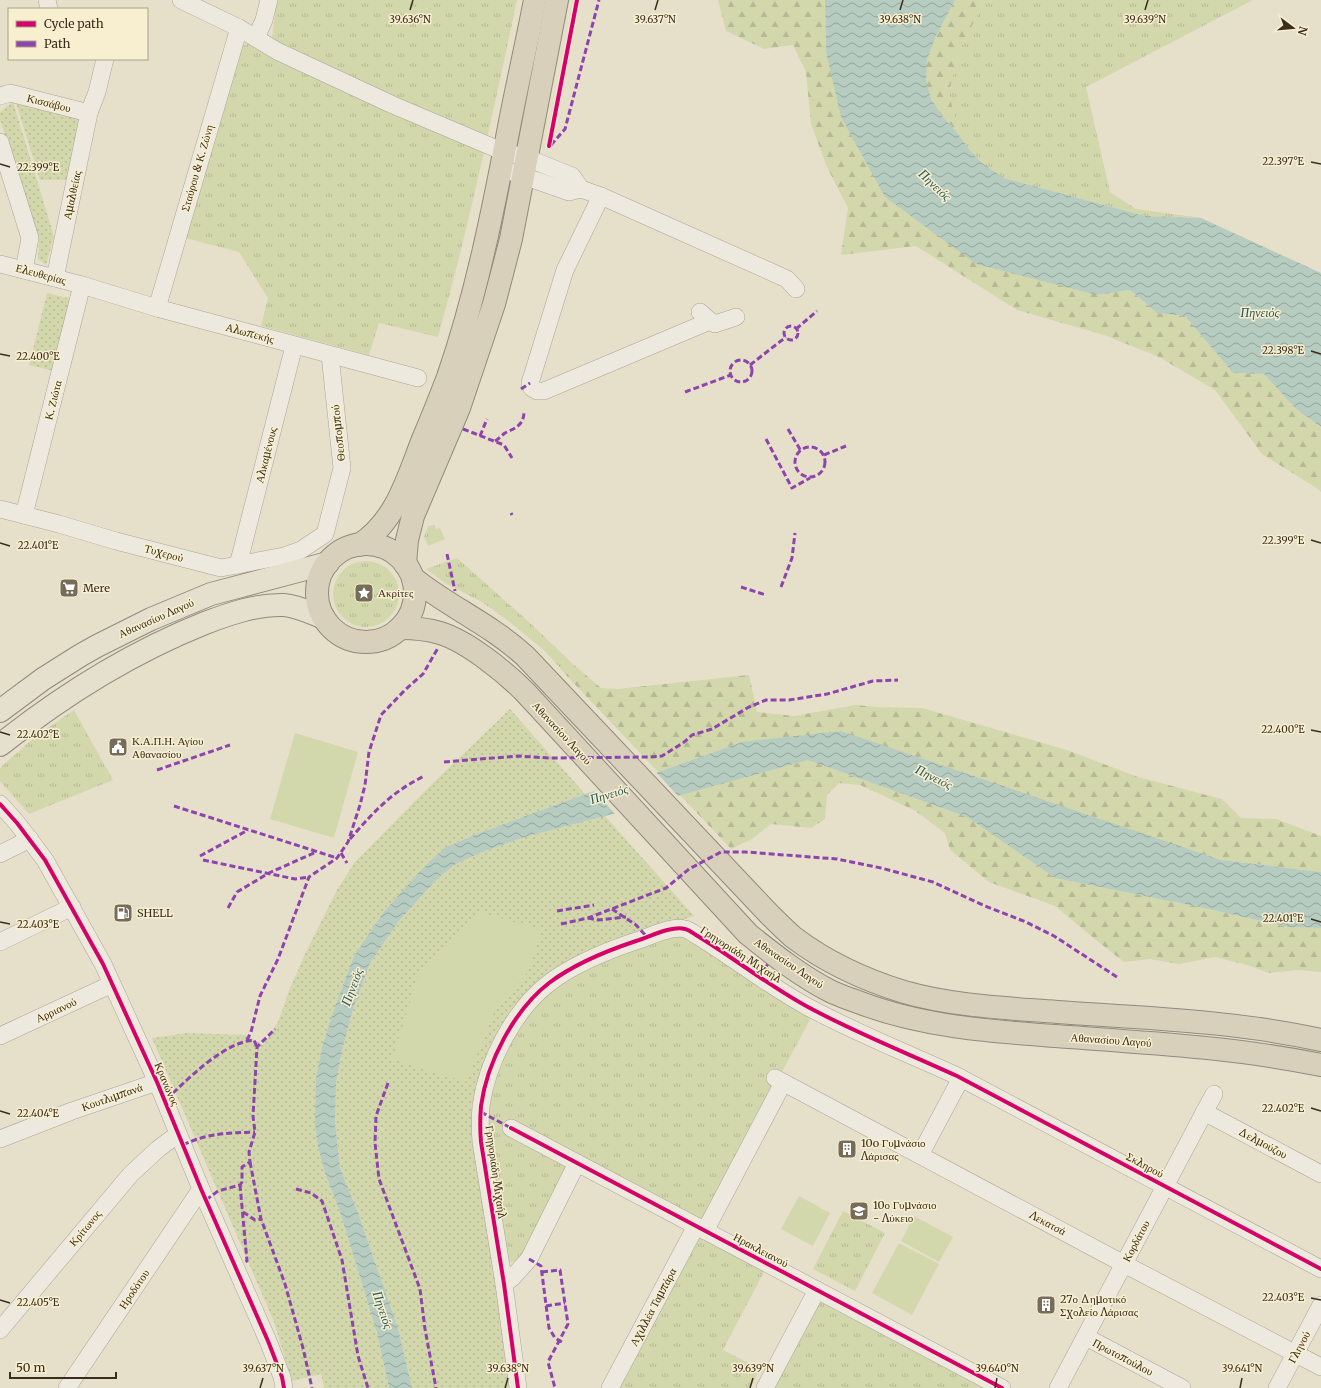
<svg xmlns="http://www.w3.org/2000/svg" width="1321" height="1388" viewBox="0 0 1321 1388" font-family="Merriweather,serif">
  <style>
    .grass { fill: url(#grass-tufts) }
    .forest { fill: url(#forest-firs) }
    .park { fill: url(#park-dots) }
    .garden { fill: #d3d7ac }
    .water { fill: url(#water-waves) }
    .pier { fill: #e6e0cb }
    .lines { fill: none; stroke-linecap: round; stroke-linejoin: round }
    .minor-casing { stroke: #aba495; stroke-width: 18 }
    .major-casing { stroke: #908a7b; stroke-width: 24 }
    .highway-casing { stroke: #908a7b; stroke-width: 24 }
    .minor { stroke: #ede9de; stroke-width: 17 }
    .major { stroke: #e5e0ce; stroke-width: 22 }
    .highway { stroke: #d9d0bc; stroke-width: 22 }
    .quiet { stroke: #8e44ad; stroke-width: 3; stroke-dasharray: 6 3; stroke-linecap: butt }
    .cycleway-casing { stroke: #f8efd0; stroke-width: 6 }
    .cycleway { stroke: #d6006c; stroke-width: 4 }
    .ticks { fill: none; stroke: #3a2d1c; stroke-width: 1.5 }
    .labels { text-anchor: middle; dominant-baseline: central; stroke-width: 3; stroke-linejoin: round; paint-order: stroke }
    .street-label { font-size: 11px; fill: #3a2d1c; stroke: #f8efd0 }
    .poi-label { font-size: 11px; fill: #3a2d1c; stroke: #f8efd0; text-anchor: start }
    .water-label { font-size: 12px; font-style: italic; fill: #2a5a5b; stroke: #f8efd0 }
    .ticks-label { font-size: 10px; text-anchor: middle; fill: #3a2d1c; stroke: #f8efd0; stroke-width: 3; stroke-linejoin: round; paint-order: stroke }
  </style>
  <defs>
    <pattern id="grass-tufts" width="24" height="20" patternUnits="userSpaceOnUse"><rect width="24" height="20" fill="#d3d7ac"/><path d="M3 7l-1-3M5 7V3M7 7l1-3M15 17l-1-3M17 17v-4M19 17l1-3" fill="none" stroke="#b6b993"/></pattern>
    <pattern id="forest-firs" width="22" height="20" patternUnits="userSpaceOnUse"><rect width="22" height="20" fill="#d3d7ac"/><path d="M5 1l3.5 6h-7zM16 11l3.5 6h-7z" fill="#b6b993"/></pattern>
    <pattern id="park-dots" width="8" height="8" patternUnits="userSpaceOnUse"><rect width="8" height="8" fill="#d3d7ac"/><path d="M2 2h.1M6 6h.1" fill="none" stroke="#b6b993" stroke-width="1.8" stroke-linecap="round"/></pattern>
    <pattern id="water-waves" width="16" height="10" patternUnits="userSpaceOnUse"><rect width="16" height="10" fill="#b7ccc0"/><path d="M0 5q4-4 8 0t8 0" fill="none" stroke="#96a69b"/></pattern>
  </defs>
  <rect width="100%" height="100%" fill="#e6e0cb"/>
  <g class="grass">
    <path d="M277 0H517C493 113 469 226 438 337L379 323 369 355 261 326 268 298 239 252 185 238 241 46 272 37Z"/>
    <polygon points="985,0 1253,0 1086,87 1110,192 1136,209 1201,218 1145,216 1004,178 982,163 968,148 959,135 949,93 958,53"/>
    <polygon points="434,525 436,529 440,528 445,539 428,546 424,537 428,526"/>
    <polygon points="457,558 529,622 574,665 566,675 545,651 507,620 482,602 445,583 426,569"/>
    <circle cx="366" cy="594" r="33"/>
    <polygon points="74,710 113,780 29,814 0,781 0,768 36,736"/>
    <polygon points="678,933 812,1016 702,1221 575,1152 523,1254 516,1261 505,1263 486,1138 490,1091 507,1045 546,993 573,974 620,952"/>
    <polygon points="843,1211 885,1233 855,1291 813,1269"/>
    <polygon points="701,1234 766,1268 723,1350 760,1369 750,1388 620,1388"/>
    <polygon points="822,1297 995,1388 774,1388"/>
  </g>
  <g class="forest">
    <polygon points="718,0 825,0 826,52 1097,295 1130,290 1157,313 1185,316 1233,373 1264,374 1295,408 1321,427 1321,492 1315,487 1262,454 1215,390 1159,357 1104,335 1017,310 916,246 841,255 848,208 827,167 811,124 806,72 793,45 764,49 726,31"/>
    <path d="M955 0H985L958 53 949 93 959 135C949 124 939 113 932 101 913 68 939 28 955 0Z"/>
    <polygon points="574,665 601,688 617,689 749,675 757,712 794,716 855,705 879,707 922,708 1067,750 1138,777 1222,799 1241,818 1276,819 1321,836 1321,872 1221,860 742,742 658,772 566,675"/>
    <polygon points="808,760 967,817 1055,878 1204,908 1288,927 1321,928 1321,972 1298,970 1269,973 1247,965 1215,957 1179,964 1150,959 1124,962 1096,940 1055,906 989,882 950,850 945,833 914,810 860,785 839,783 827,795 825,819 811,828 771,824 752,839 731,849 680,795"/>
  </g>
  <g class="park">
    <polygon points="15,100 85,119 72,180 40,180"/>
    <polygon points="13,102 54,236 46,265 38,259 39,238 0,120 0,112"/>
    <polygon points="47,293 72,299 54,371 29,365"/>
    <polygon points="510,709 585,794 474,835 444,848 420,871 383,914 354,956 334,1009 322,1047 316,1078 317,1143 325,1173 341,1215 377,1333 389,1388 324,1388 321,1374 292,1381 274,1322 152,1038 187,1033 246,1035 263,1045 278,1022 290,988 306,952 337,890 355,862 431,785"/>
    <polygon points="605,816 694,916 644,933 534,989 480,1087 512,1388 412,1388 398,1328 357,1210 340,1168 335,1122 336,1083 342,1051 352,1012 370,963 398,922 438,878 456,864 480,853 525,837"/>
  </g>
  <g class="garden">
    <polygon points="295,733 358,752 334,838 270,819"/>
    <polygon points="479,912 542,930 528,972 497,1006 466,1082 392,1059 419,973"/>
    <polygon points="799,1196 830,1213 813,1246 781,1229"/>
    <polygon points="914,1216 953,1237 939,1262 901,1241"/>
    <polygon points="899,1243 939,1264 912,1315 872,1293"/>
  </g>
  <g class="water">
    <polygon points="825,0 955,0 935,38 927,60 926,81 931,99 943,117 959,135 968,148 982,163 1004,178 1145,216 1201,218 1321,273 1321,427 1295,408 1264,374 1233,373 1185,316 1157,313 1130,290 1097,295 976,264 885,197 841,117 826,52"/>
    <polygon points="841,731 1221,860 1321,872 1321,928 1288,927 1204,908 1055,878 967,817 808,760 605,816 525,837 480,853 456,864 438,878 398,922 370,963 352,1012 342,1051 336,1083 335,1122 340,1168 357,1210 398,1328 412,1388 389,1388 377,1333 341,1215 325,1173 317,1143 315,1122 316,1078 322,1047 334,1009 354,956 383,913 420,871 444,848 474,835 585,794 658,772 742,742"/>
  </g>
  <polygon class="pier" points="655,771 680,798 616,815 593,790"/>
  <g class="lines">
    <defs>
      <g id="minor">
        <polyline points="47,0 49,9"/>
        <polyline points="181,0 239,28 277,51 393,105 504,152 527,158 572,176 581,189"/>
        <polyline points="256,38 264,20 269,0"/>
        <polyline points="0,96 10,93 89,113"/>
        <polyline points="0,142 30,238 24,270"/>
        <polyline points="512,172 569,192 581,189 601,196 787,279 796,289"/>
        <polyline points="601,196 565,270 530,383 532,388 537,391 544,391 710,321 700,312"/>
        <polyline points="0,264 82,285 157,308 418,378"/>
        <polyline points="55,278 89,113 97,92 105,59"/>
        <polyline points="157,308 239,28"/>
        <polyline points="710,321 715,324 736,317"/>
        <polyline points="0,509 59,524 116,541 221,568 284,556 301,550 325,534 342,468 330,355"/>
        <polyline points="24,515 82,285"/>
        <polyline points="238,565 294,346"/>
        <polyline points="0,804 17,823 45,860 103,964 157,1082 201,1189 268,1341 282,1377 284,1388"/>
        <polyline points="0,854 30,839"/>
        <polyline points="0,942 72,907"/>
        <polyline points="0,1036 112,984"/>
        <polyline points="775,1078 1124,1264 1321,1367"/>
        <polyline points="1204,1112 1321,1174"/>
        <polyline points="511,1128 1002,1388"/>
        <polyline points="0,1139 72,1111 157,1082"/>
        <polyline points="920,1155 961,1078"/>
        <polyline points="705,1231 783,1083"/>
        <polyline points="504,1284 512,1278 529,1259 577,1163"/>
        <polyline points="0,1330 131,1174 158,1149 178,1134"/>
        <polyline points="1086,1337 1182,1388"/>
        <polyline points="67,1388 201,1189"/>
        <path d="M518 1388 504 1284 481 1142C480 1130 480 1118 481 1106 487 1062 514 1010 549 983 574 964 606 951 636 941 649 937 672 925 685 929 689 930 693 933 696 935 734 958 769 986 808 1007 856 1033 907 1053 957 1076L1321 1269"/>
        <polyline points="610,1388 696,1226"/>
        <polyline points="765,1388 817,1290"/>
        <polyline points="1058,1388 1214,1094"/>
        <polyline points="1277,1388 1321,1305"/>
      </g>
      <g id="major">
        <polyline points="0,711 43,679 81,655 97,646 151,619 211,594 328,563"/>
        <path d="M0 745C63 695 130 653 205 623 229 614 257 604 284 605 298 606 311 613 324 618"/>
      </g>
      <g id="highway">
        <circle cx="366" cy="593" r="49"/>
        <path d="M359 545C396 522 408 477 423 439 432 418 440 398 448 377 476 296 493 211 509 127 517 85 527 42 535 0"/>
        <polyline points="405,564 407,540 413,516 459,408 494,304 511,239 557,0"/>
        <path d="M413 578C449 607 490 624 525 656L769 914C777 922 785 930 793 937 826 962 865 980 904 992 953 1006 1006 1008 1057 1012 1145 1018 1235 1021 1321 1040"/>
        <path d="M400 628C414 628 427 629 440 633 467 641 505 672 525 692L748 934C774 955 802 977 832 992 841 996 849 999 858 1002 925 1028 998 1032 1069 1037 1153 1043 1238 1048 1321 1065"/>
      </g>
    </defs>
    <use href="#minor" class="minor-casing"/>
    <use href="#major" class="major-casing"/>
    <use href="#highway" class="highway-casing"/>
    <use href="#minor" class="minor"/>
    <use href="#major" class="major"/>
    <use href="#highway" class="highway"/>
    <g class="quiet">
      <polyline points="551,145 565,129 599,0"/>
      <circle cx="791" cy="333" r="7"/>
      <polyline points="796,329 817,311"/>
      <circle cx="741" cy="371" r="11"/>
      <polyline points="750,365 786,337"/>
      <polyline points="521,389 530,383"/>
      <polyline points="685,392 731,375"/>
      <polyline points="463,429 504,445 512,458"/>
      <polyline points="788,429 801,451"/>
      <polyline points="480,436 487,419"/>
      <polyline points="766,439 792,488 810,478"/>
      <path d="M495 441C499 439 502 435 505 433 515 428 523 426 524 413"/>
      <circle cx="810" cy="462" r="15"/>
      <polyline points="824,455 846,446"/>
      <polyline points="511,513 512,515"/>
      <polyline points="447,554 455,591"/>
      <polyline points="741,587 766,595"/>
      <polyline points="781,587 792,558 795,533"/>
      <polyline points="444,762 518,756 549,758 650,757 662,756 683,743 692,735 712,729 749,707 766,700 789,700 827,694 873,681 898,680"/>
      <polyline points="157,770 230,745"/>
      <polyline points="174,806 337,858"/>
      <path d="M350 839C366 821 382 802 402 789 409 784 417 780 424 776"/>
      <polyline points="341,853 347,863"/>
      <polyline points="200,856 248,830"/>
      <polyline points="203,860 295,879 309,877"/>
      <polyline points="228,908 237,892 269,873 316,852"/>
      <polyline points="612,909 636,925 648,938"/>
      <polyline points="557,911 594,905"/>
      <polyline points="588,918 598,920 626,917"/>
      <polyline points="561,924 588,918 666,888 689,869 721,852 746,852 837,859 881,868 933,882 985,906 1026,922 1054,936 1117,977"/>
      <polyline points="758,976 769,963"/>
      <polyline points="247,1040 251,1032 260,996 278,959 309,877 337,858 348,842 360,805 365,785 369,752 381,715 405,690 423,674 438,648"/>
      <polyline points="388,1083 376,1116 375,1143 379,1179 420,1289 425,1329 436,1388"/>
      <path d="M173 1093C193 1074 226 1042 254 1040L257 1047"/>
      <polyline points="481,1112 511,1128"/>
      <path d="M183 1145C207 1133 229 1133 255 1132"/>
      <polyline points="250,1162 261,1219 285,1284 303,1348 312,1388"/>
      <polyline points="240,1185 247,1261 245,1262"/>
      <polyline points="296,1189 311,1193 322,1201 342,1260 358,1356 368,1388"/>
      <polyline points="206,1200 218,1191 240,1185 242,1182 242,1167 250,1162 249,1152 255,1132 253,1116 257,1047 275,1029"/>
      <polyline points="243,1212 255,1220 261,1219"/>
      <polyline points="529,1259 541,1266 549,1328 555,1338 562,1342"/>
      <polyline points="542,1272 560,1270 568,1324 548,1362 555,1388"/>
      <polyline points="546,1306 565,1303"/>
    </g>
    <defs>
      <g id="cycleway">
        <polyline points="549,146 577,0"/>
        <polyline points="0,804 17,823 45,860 103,964 157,1082 201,1189 268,1341 282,1377 284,1388"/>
        <polyline points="511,1128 1002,1388"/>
        <path d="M518 1388 504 1284 481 1142C480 1130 480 1118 481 1106 487 1062 514 1010 549 983 574 964 606 951 636 941 649 937 672 925 685 929 689 930 693 933 696 935 734 958 769 986 808 1007 856 1033 907 1053 957 1076L1321 1269"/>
      </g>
    </defs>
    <use href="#cycleway" class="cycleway-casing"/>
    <use href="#cycleway" class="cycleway"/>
  </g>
  <path class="ticks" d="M410 10 413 0M655 10 658 0M900 10 903 0M1145 10 1148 0M1311 162 1321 164M0 164 10 167M1311 351 1321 354M0 354 10 356M1311 540 1321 543M0 543 10 546M1311 730 1321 732M0 732 10 735M1311 919 1321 922M0 922 10 924M1311 1108 1321 1111M0 1111 10 1114M1311 1298 1321 1300M0 1300 10 1303M260 1388 263 1378M505 1388 508 1378M750 1388 753 1378M995 1388 997 1378M1240 1388 1242 1378"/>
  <defs>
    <symbol id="supermarket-square" viewBox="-11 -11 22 22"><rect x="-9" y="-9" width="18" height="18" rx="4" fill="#766c59" stroke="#f8efd0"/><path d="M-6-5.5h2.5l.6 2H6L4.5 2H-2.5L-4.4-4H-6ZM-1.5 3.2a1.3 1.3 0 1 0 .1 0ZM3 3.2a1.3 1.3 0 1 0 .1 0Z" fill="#fff"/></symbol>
    <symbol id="sight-square" viewBox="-11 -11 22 22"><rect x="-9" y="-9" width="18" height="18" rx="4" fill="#766c59" stroke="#f8efd0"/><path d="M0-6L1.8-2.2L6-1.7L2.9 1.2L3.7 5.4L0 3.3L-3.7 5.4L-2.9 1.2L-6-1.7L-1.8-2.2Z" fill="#fff"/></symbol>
    <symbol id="civic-square" viewBox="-11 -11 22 22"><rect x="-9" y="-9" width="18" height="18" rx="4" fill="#766c59" stroke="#f8efd0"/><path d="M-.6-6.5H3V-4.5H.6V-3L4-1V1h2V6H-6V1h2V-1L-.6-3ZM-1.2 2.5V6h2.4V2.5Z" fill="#fff"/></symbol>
    <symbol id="fuel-square" viewBox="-11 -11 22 22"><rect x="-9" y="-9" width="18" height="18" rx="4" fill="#766c59" stroke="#f8efd0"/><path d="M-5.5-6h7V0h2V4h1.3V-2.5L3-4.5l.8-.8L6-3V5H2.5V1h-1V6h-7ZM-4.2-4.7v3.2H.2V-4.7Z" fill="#fff"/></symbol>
    <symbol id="building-square" viewBox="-11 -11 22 22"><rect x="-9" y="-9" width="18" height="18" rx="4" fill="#766c59" stroke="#f8efd0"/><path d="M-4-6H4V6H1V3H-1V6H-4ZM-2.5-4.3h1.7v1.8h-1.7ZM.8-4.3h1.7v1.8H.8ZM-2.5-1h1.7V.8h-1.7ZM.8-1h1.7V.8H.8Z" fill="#fff"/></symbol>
    <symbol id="school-square" viewBox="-11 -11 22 22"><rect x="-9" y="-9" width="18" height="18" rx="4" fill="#766c59" stroke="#f8efd0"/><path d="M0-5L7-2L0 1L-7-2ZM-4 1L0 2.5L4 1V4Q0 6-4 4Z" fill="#fff"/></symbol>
  </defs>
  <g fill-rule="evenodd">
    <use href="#supermarket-square" x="58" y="577" width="22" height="22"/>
    <use href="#sight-square" x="353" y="582" width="22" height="22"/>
    <use href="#civic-square" x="107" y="736" width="22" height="22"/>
    <use href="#fuel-square" x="112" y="902" width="22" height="22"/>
    <use href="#building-square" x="836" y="1138" width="22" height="22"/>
    <use href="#school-square" x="848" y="1200" width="22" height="22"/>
    <use href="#building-square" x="1035" y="1294" width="22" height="22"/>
  </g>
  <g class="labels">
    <g class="street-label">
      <text transform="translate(49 103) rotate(14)">Κισσάβου</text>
      <text transform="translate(197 168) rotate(-74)">Σταύρου &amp; Κ. Ζώνη</text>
      <text transform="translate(72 195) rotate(-78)">Αμαλθείας</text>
      <text transform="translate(41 274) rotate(15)">Ελευθερίας</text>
      <text transform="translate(250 333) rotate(15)">Αλωπεκής</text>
      <text transform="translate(53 400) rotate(-76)">Κ. Ζιώτα</text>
      <text transform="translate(338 433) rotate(-96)">Θεοπομπού</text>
      <text transform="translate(266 455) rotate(-76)">Αλκαμένους</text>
      <text transform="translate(164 553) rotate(15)">Τυχερού</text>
      <text transform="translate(156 618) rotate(-24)">Αθανασίου Λαγού</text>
      <text transform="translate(562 733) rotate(47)">Αθανασίου Λαγού</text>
      <text transform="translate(741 954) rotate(33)">Γρηγοριάδη Μιχαήλ</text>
      <text transform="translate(789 963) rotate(34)">Αθανασίου Λαγού</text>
      <text transform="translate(56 1010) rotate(-25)">Αρριανού</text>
      <text transform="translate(1111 1040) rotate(4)">Αθανασίου Λαγού</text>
      <text transform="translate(167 1084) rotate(67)">Κρανώνος</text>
      <text transform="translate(112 1097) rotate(-19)">Κουτλιμπανά</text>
      <text transform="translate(1263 1143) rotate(28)">Δελμούζου</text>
      <text transform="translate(1145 1165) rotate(28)">Σκληρού</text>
      <text transform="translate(496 1172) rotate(82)">Γρηγοριάδη Μιχαήλ</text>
      <text transform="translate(1048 1223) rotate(28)">Λεκατσά</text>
      <text transform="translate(85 1228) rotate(-50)">Κρίτωνος</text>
      <text transform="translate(1136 1241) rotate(-62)">Κορδάτου</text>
      <text transform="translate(761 1250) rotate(28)">Ηρακλειανού</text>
      <text transform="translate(134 1289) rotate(-56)">Ηροδότου</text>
      <text transform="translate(653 1307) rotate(-62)">Αχιλλέα Ταμπάρα</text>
      <text transform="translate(1299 1347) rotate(-62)">Γληνού</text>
      <text transform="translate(1123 1357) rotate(28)">Πρωτοπούλου</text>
    </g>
    <g class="poi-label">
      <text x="83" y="588">Mere</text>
      <text x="378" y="593">Ακρίτες</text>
      <text x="132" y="741">Κ.Α.Π.Η. Αγίου<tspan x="132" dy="13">Αθανασίου</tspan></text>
      <text x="137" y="913">SHELL</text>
      <text x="861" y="1143">10o Γυμνάσιο<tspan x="861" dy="13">Λάρισας</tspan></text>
      <text x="873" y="1205">10ο Γυμνάσιο<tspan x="873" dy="13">- Λύκειο</tspan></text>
      <text x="1060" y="1299">27ο Δημοτικό<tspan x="1060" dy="13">Σχολείο Λάρισας</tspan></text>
    </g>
    <g class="water-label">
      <text transform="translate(935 185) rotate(43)">Πηνειός</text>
      <text x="1260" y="312">Πηνειός</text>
      <text transform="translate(934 777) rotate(26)">Πηνειός</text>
      <text transform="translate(609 794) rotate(-17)">Πηνειός</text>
      <text transform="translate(352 987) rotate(-70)">Πηνειός</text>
      <text transform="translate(383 1310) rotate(71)">Πηνειός</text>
    </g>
  </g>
  <g class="ticks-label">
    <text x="410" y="23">39.636°N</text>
    <text x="655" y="23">39.637°N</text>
    <text x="900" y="23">39.638°N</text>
    <text x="1145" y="23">39.639°N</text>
    <text x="1283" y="165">22.397°E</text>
    <text x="38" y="171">22.399°E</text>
    <text x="1283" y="354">22.398°E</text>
    <text x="38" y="360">22.400°E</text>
    <text x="1283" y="544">22.399°E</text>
    <text x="38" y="549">22.401°E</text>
    <text x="1283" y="733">22.400°E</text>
    <text x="38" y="738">22.402°E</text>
    <text x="1283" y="922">22.401°E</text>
    <text x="38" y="928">22.403°E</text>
    <text x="1283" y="1112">22.402°E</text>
    <text x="38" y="1117">22.404°E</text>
    <text x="1283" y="1301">22.403°E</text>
    <text x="38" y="1306">22.405°E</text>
    <text x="263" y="1372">39.637°N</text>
    <text x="508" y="1372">39.638°N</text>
    <text x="753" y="1372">39.639°N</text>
    <text x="997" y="1372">39.640°N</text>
    <text x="1242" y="1372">39.641°N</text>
  </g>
  <rect x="8" y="8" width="140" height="52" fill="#f8efd0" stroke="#aca188"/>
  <rect x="16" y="21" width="20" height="6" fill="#d6006c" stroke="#aca188"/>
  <text x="44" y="28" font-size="12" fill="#3a2d1c">Cycle path</text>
  <rect x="16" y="41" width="20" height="6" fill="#8e44ad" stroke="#aca188"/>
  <text x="44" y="48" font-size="12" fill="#3a2d1c">Path</text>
  <g transform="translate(1293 28) rotate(106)" stroke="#f8efd0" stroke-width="3" paint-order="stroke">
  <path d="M0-3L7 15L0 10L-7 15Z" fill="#3a2d1c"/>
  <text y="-6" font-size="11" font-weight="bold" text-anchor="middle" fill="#3a2d1c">N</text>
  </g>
  <path d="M10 1372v6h106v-6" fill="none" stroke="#3a2d1c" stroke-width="2"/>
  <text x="16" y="1372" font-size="12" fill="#3a2d1c" stroke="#f8efd0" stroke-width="3" paint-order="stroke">50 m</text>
</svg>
